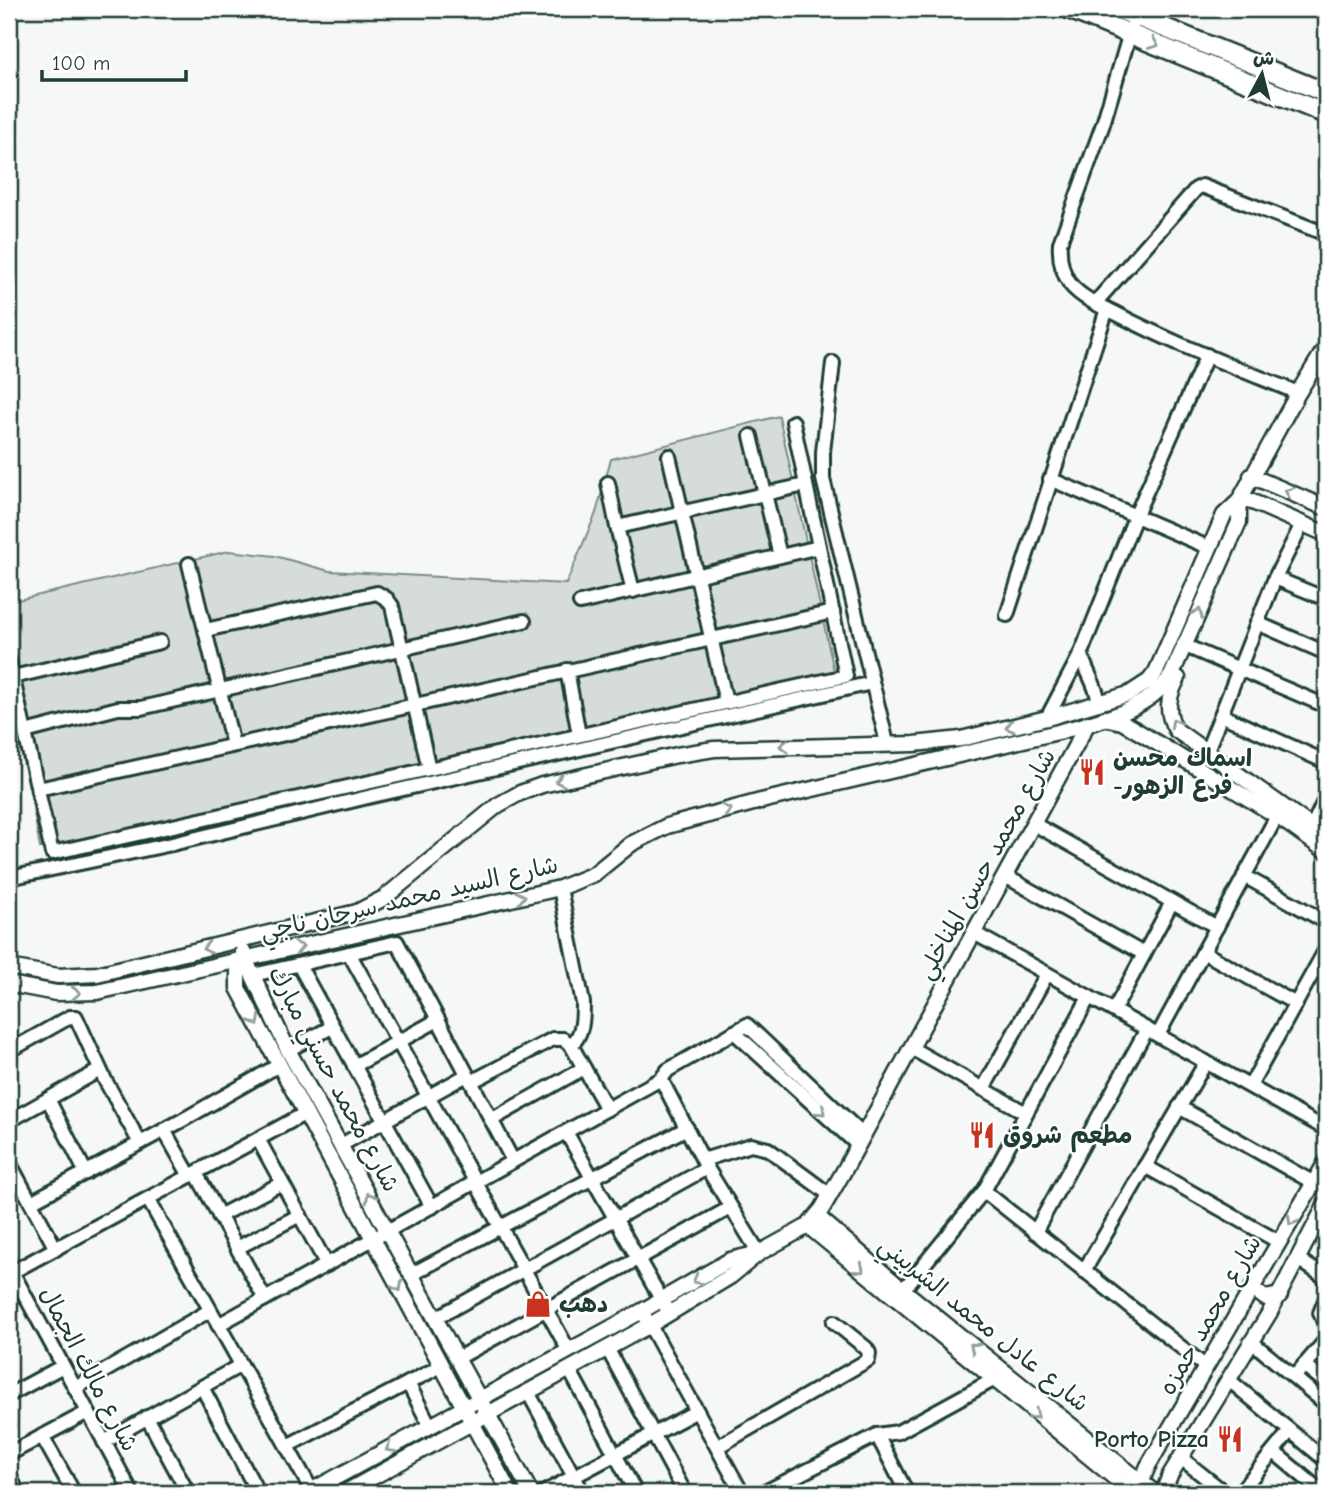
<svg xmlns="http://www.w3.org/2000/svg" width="1335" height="1502" viewBox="0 0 1335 1502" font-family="'Comic Neue','Playpen Sans Arabic',sans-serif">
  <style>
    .green { fill: #d6dcdb; stroke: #7a8c88; stroke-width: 2 }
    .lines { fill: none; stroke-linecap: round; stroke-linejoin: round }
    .minor-casing { stroke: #1f3d34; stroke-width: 18 }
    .tertiary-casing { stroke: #1f3d34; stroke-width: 19 }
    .primary-casing { stroke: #1f3d34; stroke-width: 23 }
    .minor { stroke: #fff; stroke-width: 12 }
    .tertiary { stroke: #fff; stroke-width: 14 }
    .primary { stroke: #fff; stroke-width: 18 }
    .oneway { stroke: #8f9e9a }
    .labels { text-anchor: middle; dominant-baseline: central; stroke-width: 5; stroke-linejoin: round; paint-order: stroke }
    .poi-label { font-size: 24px; font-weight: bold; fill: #1f3d34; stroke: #fff; text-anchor: start }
    .street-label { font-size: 24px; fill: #1f3d34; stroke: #fff }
  </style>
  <rect width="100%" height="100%" fill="#f6f7f7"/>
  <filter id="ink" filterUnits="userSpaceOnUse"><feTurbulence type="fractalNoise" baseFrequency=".0143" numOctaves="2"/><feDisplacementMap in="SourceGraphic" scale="14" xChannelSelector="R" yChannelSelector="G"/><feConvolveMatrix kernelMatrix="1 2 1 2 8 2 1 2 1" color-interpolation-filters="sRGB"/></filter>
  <g filter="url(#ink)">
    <polygon class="green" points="779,416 834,671 40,848 9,665 9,602 229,551 275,556 329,571 566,584 596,513 611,459"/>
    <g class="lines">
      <defs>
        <g id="minor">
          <path d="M1132 26 1103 124 1060 243C1059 258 1061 271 1070 284 1080 297 1100 306 1115 313 1174 344 1237 368 1298 393"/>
          <polyline points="1095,303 1196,189 1202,186 1326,234"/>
          <polyline points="833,363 823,452 823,479 887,743"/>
          <polyline points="751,436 780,556"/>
          <polyline points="669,456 726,702"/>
          <polyline points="1050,479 1210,548"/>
          <polyline points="608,483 617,527"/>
          <polyline points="189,564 205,630 377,593 387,599 392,606 429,769"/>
          <polyline points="1275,578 1326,599"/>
          <polyline points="633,591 617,527 805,485"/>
          <polyline points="580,603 819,547"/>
          <polyline points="1007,615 1107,309"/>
          <polyline points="1257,623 1326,653"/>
          <polyline points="205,630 233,745"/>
          <polyline points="1183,645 1326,706"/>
          <path d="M1081 653C1085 671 1097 685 1099 703"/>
          <polyline points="9,661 52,853 846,676 793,422"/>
          <polyline points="567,670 579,735"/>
          <polyline points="13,677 160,642"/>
          <polyline points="1221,715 1326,762"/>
          <polyline points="1047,718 1081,653 1135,517 1207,355"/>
          <polyline points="25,732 118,708 141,708 524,621"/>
          <polyline points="1206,753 1275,578 1302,524"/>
          <polyline points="38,789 833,612"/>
          <polyline points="1034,824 1217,927"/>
          <polyline points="1312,827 1326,797"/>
          <polyline points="1005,876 1144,954"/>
          <polyline points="1244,876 1326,922"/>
          <polyline points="9,878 172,844 372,796 872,683"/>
          <path d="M560 888 583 1003C583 1018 583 1035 571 1045"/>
          <polyline points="974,933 1326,1129"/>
          <polyline points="1203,952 1296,1004"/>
          <polyline points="349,953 569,1351"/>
          <polyline points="299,965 432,1207"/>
          <polyline points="253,975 397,942 513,1161"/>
          <polyline points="1114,1010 1172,902"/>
          <polyline points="734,1032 858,1145"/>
          <polyline points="1158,1035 1277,816"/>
          <polyline points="911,1048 1026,1113"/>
          <polyline points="288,1050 332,1027"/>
          <polyline points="9,1051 70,1017 76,1017 105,1080 140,1143"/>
          <polyline points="354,1066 438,1020"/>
          <polyline points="661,1079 707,1168 759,1253"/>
          <polyline points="471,1082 553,1039 563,1039 571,1045 607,1109"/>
          <polyline points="1250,1086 1326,949"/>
          <polyline points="983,1089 1047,974"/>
          <polyline points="48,1099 86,1173"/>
          <polyline points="1179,1107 1314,1183"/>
          <polyline points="491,1120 584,1068"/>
          <polyline points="9,1121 100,1070"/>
          <polyline points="164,1130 190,1176"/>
          <polyline points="566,1132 669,1313"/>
          <polyline points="258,1139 327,1265"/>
          <polyline points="341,1145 467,1075"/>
          <polyline points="703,1160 751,1145 768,1149 830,1195"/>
          <polyline points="9,1162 56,1249"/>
          <polyline points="1145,1166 1279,1242"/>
          <polyline points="196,1173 265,1299"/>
          <polyline points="984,1191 1206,1367"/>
          <polyline points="148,1199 312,1491"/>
          <polyline points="31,1202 181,1121 279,1065"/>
          <polyline points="219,1216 282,1183"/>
          <polyline points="1035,1232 1147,1029"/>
          <polyline points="237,1248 300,1215"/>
          <polyline points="1298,1259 1326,1278"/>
          <polyline points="9,1266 132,1493"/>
          <polyline points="1084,1271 1206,1062"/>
          <polyline points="12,1272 306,1113"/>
          <polyline points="412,1274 687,1128"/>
          <polyline points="903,1290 984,1191 1089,997"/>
          <polyline points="1326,1298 1320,1313 1326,1325"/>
          <polyline points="642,1311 742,1493"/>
          <polyline points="436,1318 707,1168"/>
          <polyline points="218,1325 661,1079 668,1070 747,1025 863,1135"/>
          <polyline points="1252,1342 1326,1404"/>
          <polyline points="607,1348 685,1493"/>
          <polyline points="458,1358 730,1208"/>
          <polyline points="1304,1365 1326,1383"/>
          <polyline points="569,1369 636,1493"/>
          <polyline points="1294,1377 1326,1340"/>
          <polyline points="1229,1380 1323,1458"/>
          <polyline points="408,1383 430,1426"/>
          <polyline points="202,1387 258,1493"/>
          <polyline points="75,1388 209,1311"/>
          <polyline points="528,1392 583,1493"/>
          <polyline points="9,1395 63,1366"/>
          <polyline points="147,1417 188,1493"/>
          <polyline points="877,1435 907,1493"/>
          <polyline points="42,1436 74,1493"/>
          <polyline points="104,1442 241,1365"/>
          <polyline points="287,1446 441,1366"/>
          <polyline points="717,1447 868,1360 869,1353 866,1348 834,1322"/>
          <polyline points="1274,1452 1323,1493"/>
          <polyline points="9,1454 88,1412"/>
          <polyline points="1181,1458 1225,1493"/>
          <polyline points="9,1475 18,1493"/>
          <polyline points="543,1493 697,1411"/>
          <polyline points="763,1493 877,1435 898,1432 993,1380"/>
          <polyline points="1233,1493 1240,1492 1290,1431"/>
        </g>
        <g id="tertiary">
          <polyline points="1251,476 1326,508"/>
          <polyline points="1241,497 1326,534"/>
          <path d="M1178 678C1168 696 1165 712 1176 730L1326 837"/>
          <polyline points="1104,718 1122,722 1134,729 1277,816 1326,851"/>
          <polyline points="243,951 245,959 288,1050 531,1493"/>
          <polyline points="245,959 238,971 238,988 510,1493"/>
          <polyline points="9,967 58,976 97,974 357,912 384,898 498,805 520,793 542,785 677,755 714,749 914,744 961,739 1047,718 1129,694 1149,681 1156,672 1224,515 1239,501 1298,393 1326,347"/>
          <path d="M9 984 56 993 97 992 560 888 594 874 631 844 667 826 761 801 1058 732C1098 721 1146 712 1171 676L1239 522V501"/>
          <polyline points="817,1216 903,1290 1155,1493"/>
          <polyline points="808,1226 1133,1493"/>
          <polyline points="1252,1288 1265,1298 1280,1295"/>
          <polyline points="1139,1488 1148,1466 1326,1162"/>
          <polyline points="307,1493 642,1311 730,1260 759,1253"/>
          <polyline points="344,1493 650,1325 731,1276 759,1253 808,1226 822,1209 845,1169 1088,723"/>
          <polyline points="1163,1493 1170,1475 1270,1312 1326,1204"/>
        </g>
        <g id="primary">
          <polyline points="1069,9 1326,114"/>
          <polyline points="1118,9 1326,93"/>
        </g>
      </defs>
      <use href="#minor" class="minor-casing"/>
      <use href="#tertiary" class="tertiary-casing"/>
      <use href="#primary" class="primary-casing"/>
      <use href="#minor" class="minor"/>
      <use href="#tertiary" class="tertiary"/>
      <use href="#primary" class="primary"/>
    </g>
    <defs><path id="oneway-chevron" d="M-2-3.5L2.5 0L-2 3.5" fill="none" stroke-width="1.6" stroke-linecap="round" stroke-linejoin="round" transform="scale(1.75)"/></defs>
    <g class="oneway">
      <use href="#oneway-chevron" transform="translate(1154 44) rotate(22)"/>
      <use href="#oneway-chevron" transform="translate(1289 492) rotate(-157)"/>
      <use href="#oneway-chevron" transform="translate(1198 613) rotate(-66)"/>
      <use href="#oneway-chevron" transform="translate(1175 723) rotate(-118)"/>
      <use href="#oneway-chevron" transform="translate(1010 727) rotate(166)"/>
      <use href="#oneway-chevron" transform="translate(784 746) rotate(179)"/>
      <use href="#oneway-chevron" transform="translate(560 781) rotate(167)"/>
      <use href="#oneway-chevron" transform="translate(727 810) rotate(-15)"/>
      <use href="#oneway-chevron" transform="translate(521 897) rotate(-13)"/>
      <use href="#oneway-chevron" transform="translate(299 947) rotate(-13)"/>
      <use href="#oneway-chevron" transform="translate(207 948) rotate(167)"/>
      <use href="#oneway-chevron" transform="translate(76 993) rotate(-2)"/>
      <use href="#oneway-chevron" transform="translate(256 1021) rotate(62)"/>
      <use href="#oneway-chevron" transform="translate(821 1111) rotate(43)"/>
      <use href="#oneway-chevron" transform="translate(370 1197) rotate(-119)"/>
      <use href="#oneway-chevron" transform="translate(1292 1221) rotate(120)"/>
      <use href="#oneway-chevron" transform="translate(860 1269) rotate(40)"/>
      <use href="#oneway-chevron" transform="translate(697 1280) rotate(150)"/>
      <use href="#oneway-chevron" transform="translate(398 1287) rotate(61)"/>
      <use href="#oneway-chevron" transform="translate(974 1347) rotate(-141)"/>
      <use href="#oneway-chevron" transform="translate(1035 1415) rotate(39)"/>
      <use href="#oneway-chevron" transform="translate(390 1448) rotate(151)"/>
    </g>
  </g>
  <defs>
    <symbol id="restaurant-bare" viewBox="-9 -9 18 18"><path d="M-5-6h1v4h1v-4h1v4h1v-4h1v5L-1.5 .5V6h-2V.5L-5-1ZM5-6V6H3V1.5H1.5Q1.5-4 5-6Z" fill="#c8321e" stroke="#fff" stroke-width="2.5" paint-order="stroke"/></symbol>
    <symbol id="shop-bare" viewBox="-9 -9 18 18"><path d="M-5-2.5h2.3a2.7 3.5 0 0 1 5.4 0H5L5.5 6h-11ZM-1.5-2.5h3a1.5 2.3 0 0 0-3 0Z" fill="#c8321e" stroke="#fff" stroke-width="2.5" paint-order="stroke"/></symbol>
  </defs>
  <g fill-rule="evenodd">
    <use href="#restaurant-bare" x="1073" y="753" width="38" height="38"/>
    <use href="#restaurant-bare" x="963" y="1116" width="38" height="38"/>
    <use href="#shop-bare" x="519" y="1285" width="38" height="38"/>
    <use href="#restaurant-bare" x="1211" y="1420" width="38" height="38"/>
  </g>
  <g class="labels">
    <g class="poi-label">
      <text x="1113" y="758">اسماك محسن<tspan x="1113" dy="28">-فرع الزهور</tspan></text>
      <text x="1003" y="1135">مطعم شروق</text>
      <text x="559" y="1304">دهب</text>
      <text x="1209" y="1439" text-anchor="end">Porto Pizza</text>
    </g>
    <g class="street-label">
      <text transform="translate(986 864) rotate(-61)">شارع محمد حسن المناخلي</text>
      <text transform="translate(409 898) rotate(-13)">شارع السيد محمد سرحان ناجي</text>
      <text transform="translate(334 1079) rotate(62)">شارع محمد حسني مبارك</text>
      <text transform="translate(1210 1315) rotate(-60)">شارع محمد حمزه</text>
      <text transform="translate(984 1324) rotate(39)">شارع عادل محمد الشربيني</text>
      <text transform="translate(89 1369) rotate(62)">شارع مالك الجمال</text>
    </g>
  </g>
  <rect width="1335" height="1502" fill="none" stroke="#fff" stroke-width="35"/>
  <rect x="18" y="18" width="1300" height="1467" fill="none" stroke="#1f3d34" stroke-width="2.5" filter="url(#ink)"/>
  <g transform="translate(1262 74) rotate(7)" stroke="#ffffff" stroke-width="5" paint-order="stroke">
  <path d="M0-5L12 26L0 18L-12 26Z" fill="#1f3d34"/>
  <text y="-10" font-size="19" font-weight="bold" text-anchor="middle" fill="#1f3d34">ش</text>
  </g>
  <path d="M42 70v10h144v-10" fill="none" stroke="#1f3d34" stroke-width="3.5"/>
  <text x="52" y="70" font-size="21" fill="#1f3d34" stroke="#ffffff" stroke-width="5" paint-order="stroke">100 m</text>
</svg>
